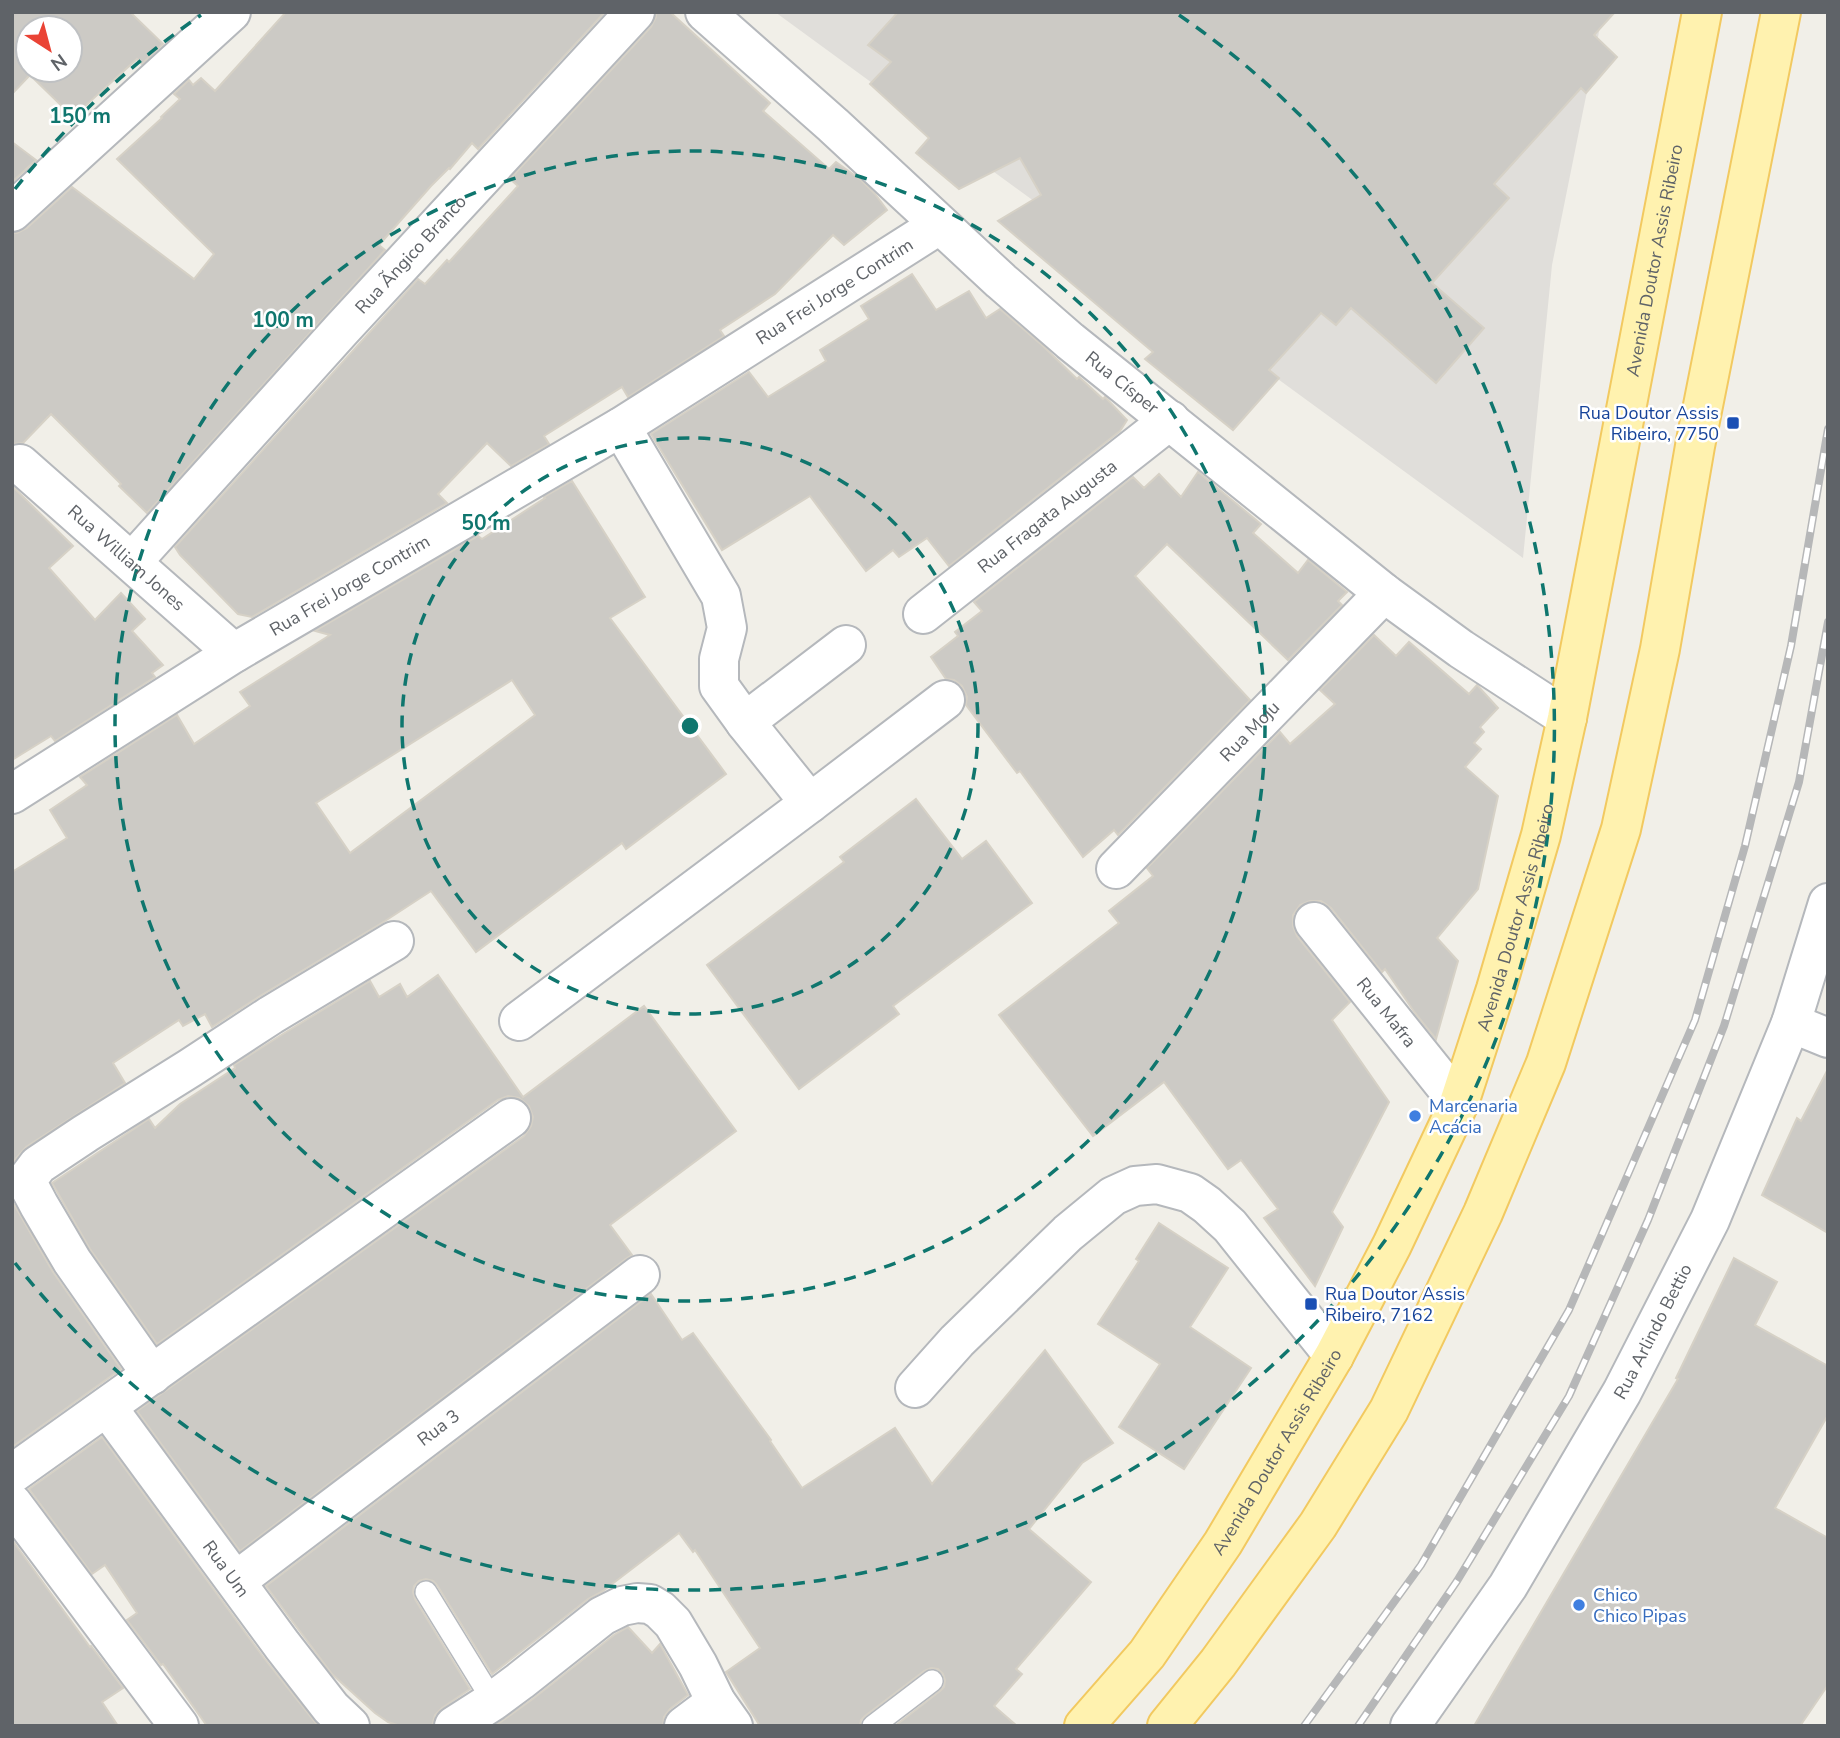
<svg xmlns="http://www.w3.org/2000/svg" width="1840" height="1738" viewBox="0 0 1840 1738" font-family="'Nunito Sans',sans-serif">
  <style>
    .industrial { fill: #e0deda }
    .building { fill: #cccac5; stroke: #d6d1c6; stroke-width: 2; fill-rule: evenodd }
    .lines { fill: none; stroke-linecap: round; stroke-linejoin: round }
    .lane-casing { stroke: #b5b8bc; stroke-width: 24 }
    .street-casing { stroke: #b5b8bc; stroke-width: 42 }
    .primary-casing { stroke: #f2c960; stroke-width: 42 }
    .lane { stroke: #fff; stroke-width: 21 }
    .street { stroke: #fff; stroke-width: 38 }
    .primary { stroke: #fff2af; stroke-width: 38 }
    .rail-casing { stroke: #b6b7b8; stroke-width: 8 }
    .rail { stroke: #fff; stroke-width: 5; stroke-dasharray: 16; stroke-linecap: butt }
    .ring { fill: none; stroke: #0f766e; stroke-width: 3.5; stroke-dasharray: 12 9 }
    .transit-dot { fill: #1a4fb4; stroke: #fff; stroke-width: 2.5 }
    .shop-dot { fill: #3f7fe0; stroke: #fff; stroke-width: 2.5 }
    .labels { text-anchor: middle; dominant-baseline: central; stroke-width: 5; stroke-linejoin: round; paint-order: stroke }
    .street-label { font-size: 18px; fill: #5f6368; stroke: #fff }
    .transit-label { font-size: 18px; fill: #164399; stroke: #fff; text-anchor: end }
    .shop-label { font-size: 18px; fill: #366cbe; stroke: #fff; text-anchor: start }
    .centre { fill: #0f766e; stroke: #fff; stroke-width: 3.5 }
    .ring-label { font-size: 21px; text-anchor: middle; font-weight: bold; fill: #0f766e; stroke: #fff; stroke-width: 5; stroke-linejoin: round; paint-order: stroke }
  </style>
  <rect width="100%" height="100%" fill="#f1efe8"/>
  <polygon class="industrial" points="775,12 1603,12 1552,265 1523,558"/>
  <g class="building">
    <path d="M12 12H130L163 44 142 64 137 59 73 117 30 75 12 94ZM28 28H70V70H28Z"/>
    <polygon points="286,12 605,12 478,149 472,143 450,169 449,168 431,186 379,245 385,250 147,513 119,486 121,484 51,414 23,443 12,444 12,233 17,233 27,228 72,187 194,279 214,254 117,159 162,118 161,117 180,99 174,94 189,80 193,85 201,78 215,91"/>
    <polygon points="656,12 670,12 770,103 763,111 829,169 836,162 861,180 875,194 887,210 844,245 833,235 775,294 720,330 724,336 628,397 622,387 544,436 549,444 511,466 487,443 438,494 447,503 252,617 238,614 180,555 175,547 418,279 425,284 447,260 449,262 518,186 510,179 651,27 656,17"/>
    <polygon points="898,12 1615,12 1594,35 1617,57 1586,93 1581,88 1494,184 1509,198 1432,283 1484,328 1436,383 1351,308 1336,325 1321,313 1269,370 1279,378 1233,430 1145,359 1153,352 998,221 1041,195 1020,158 959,189 916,153 929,138 870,84 891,62 868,45"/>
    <polygon points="12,142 36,160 12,182"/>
    <polygon points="912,274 936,310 969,291 986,318 1000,309 1043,346 1077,379 1079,377 1103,399 1105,397 1127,420 1120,431 949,566 927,538 899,557 893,550 866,571 810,496 722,550 651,434 749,372 768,397 826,361 820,350 869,319 861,306"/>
    <polygon points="1198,472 1261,524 1253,533 1298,573 1308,560 1347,592 1338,601 1342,605 1288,660 1167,544 1135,576 1250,700 1118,835 1114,830 1083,857 1020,771 1017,773 966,705 967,697 962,686 954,680 946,679 931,657 958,636 955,632 982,611 974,602 975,601 1133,477 1144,488 1159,474 1181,497"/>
    <path d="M572 481 645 597 610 618 726 774 626 849 622 843 476 952 431 891 385 921 260 996 212 1027 205 1014 183 1026 179 1020 113 1063 125 1083 26 1147 12 1163V872L67 838 50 810 87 785 80 777 177 715 194 744 250 706 240 692 330 635 315 631 478 536 482 539 545 498 544 497ZM512 680 535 715 350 853 316 803Z"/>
    <polygon points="12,486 73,546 49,568 95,620 121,593 145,619 132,631 163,665 152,673 155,677 55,741 51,736 12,760"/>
    <polygon points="1374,635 1396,656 1409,642 1469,694 1477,685 1498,708 1480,727 1484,732 1474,743 1481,749 1465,767 1498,796 1478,889 1437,938 1458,961 1436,1039 1415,1013 1385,969 1382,972 1331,908 1321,901 1310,901 1300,905 1293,915 1293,926 1297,936 1350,1002 1332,1020 1389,1102 1332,1212 1343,1227 1315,1286 1264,1218 1278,1209 1241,1160 1228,1169 1164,1082 1093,1136 999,1015 1119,923 1109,911 1153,876 1147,868 1280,732 1290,744 1335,704 1320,690"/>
    <polygon points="916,799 962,859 986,841 1032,903 893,1006 899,1014 799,1089 707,965 844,862 840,857"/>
    <polygon points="438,975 523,1097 644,1006 736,1131 610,1225 632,1255 627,1258 240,1551 137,1411 524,1136 531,1126 533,1117 529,1106 519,1098 508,1096 498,1100 157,1344 90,1249 52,1183 149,1119 155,1128 180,1104 235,1068 234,1065 283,1034 370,981 379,997 400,984 407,997"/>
    <polygon points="1828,1069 1828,1233 1762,1195 1797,1118 1801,1121"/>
    <polygon points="12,1201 53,1272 121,1369 12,1447"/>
    <polygon points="1159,1223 1228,1268 1190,1327 1251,1368 1184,1469 1119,1427 1160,1364 1098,1324 1139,1261 1136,1259"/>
    <polygon points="1734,1258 1777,1282 1755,1325 1828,1366 1828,1415 1775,1508 1828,1538 1828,1685 1800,1726 1474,1726 1678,1379 1676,1378"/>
    <polygon points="651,1294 682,1340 693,1333 771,1440 770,1441 802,1488 895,1428 932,1484 1045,1350 1113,1443 1082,1463 1029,1529 1091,1582 1016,1669 1022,1674 994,1706 1017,1726 895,1726 940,1691 944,1687 945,1680 943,1674 938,1669 931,1668 924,1671 865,1716 861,1720 860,1726 760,1726 726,1672 760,1648 695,1550 693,1552 679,1533 603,1591 588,1599 492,1674 437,1585 433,1581 426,1579 419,1581 414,1586 413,1592 415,1599 470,1689 442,1708 435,1715 432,1726 400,1726 388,1722 375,1713 332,1674 266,1586"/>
    <polygon points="102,1437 264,1658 318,1726 207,1726 163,1664 161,1665 127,1620 137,1613 105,1565 92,1574 29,1489"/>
    <polygon points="12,1540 90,1647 91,1646 123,1688 102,1702 118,1726 12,1726"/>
    <polygon points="628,1627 652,1653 660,1644 688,1695 670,1709 664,1717 663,1726 495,1726 534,1698 614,1635"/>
  </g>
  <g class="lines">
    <defs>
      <g id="lane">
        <polyline points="426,1592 493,1701"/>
        <polyline points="873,1726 932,1681"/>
      </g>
      <g id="street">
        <path id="s1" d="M705 12 833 125 1001 281 1070 341 1384 593 1461 649 1567 718"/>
        <polyline points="12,212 231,12"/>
        <polyline points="621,427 721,596 727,628 719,659 719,686 745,722 810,803"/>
        <path id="s2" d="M20 464 234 653"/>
        <path id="s3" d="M132 562 341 330 635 12"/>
        <path id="s4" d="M923 614 1170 420"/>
        <polyline points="745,722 846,645"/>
        <path id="s5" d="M12 794 234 653 621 427 939 225"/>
        <path id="s6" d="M1116 869 1384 593"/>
        <path id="s7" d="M1314 922 1459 1103"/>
        <polyline points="519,1021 810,803 945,700"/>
        <polyline points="1791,1023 1828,1038"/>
        <polyline points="152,1375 72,1261 39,1205 30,1188 29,1177 38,1165 86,1133 190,1068 271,1015 394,941"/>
        <polyline points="915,1388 957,1341 1068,1233 1113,1196 1135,1186 1157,1184 1190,1193 1207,1205 1230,1226 1334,1356"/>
        <path id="s8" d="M107 1407 282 1645 331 1708 350 1726"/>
        <polyline points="12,1474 511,1118"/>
        <polyline points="12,1503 179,1726"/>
        <path id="s9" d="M236 1581 640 1275"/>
        <polyline points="454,1726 493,1701 520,1681 602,1616 622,1606 637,1603 650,1604 660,1610 673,1623 698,1665 716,1702 733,1726"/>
        <polyline points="684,1726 716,1702"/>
        <path id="s10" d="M1410 1726 1508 1586 1622 1392 1710 1220 1791 1023 1828 903"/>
      </g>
      <g id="primary">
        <path id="s11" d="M1084 1726 1147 1654 1223 1543 1334 1356 1392 1245 1459 1103 1496 989 1541 835 1567 718 1702 12"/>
        <polyline points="1167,1726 1218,1663 1318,1525 1389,1410 1483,1213 1546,1063 1621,829 1660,649 1695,446 1781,12"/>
      </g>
    </defs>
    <use href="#lane" class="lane-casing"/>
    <use href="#street" class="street-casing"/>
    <use href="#primary" class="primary-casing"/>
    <use href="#lane" class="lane"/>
    <use href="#street" class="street"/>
    <use href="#primary" class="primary"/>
    <defs>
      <g id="rail">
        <polyline points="1304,1726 1421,1565 1569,1310 1695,1020 1745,846 1791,646 1828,429"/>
        <polyline points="1358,1726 1457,1581 1569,1396 1648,1220 1724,1026 1799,782 1828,622"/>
      </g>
    </defs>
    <use href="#rail" class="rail-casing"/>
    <use href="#rail" class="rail"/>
  </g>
  <g class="ring">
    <circle cx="690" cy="726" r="288"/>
    <circle cx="690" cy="726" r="575"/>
    <path d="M15 189A863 863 0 0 1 201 15M1179 15A863 863 0 1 1 15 1263"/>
  </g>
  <g class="transit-dot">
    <rect x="1726" y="416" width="14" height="14" rx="3.5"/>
    <rect x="1304" y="1297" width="14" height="14" rx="3.5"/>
  </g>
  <g class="shop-dot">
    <circle cx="1415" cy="1116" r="7"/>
    <circle cx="1579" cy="1605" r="7"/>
  </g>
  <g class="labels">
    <g class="street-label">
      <text stroke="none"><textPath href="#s3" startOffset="415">Rua Ãngico Branco</textPath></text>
      <text stroke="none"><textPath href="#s11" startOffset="1596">Avenida Doutor Assis Ribeiro</textPath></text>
      <text stroke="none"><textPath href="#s5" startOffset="964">Rua Frei Jorge Contrim</textPath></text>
      <text stroke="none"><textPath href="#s1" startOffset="558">Rua Císper</textPath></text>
      <text stroke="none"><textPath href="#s4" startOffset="158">Rua Fragata Augusta</textPath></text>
      <text stroke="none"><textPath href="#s2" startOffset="142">Rua William Jones</textPath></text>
      <text stroke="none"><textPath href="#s5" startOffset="397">Rua Frei Jorge Contrim</textPath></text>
      <text stroke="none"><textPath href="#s6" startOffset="192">Rua Moju</textPath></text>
      <text stroke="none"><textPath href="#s11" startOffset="924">Avenida Doutor Assis Ribeiro</textPath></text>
      <text stroke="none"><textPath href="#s7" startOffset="116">Rua Mafra</textPath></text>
      <text stroke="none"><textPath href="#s10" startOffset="464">Rua Arlindo Bettio</textPath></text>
      <text stroke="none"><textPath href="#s9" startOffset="254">Rua 3</textPath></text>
      <text stroke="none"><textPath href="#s11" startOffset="336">Avenida Doutor Assis Ribeiro</textPath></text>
      <text stroke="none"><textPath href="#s8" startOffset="201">Rua Um</textPath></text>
    </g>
    <g class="transit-label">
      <text x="1719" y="413">Rua Doutor Assis<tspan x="1719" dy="21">Ribeiro, 7750</tspan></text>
      <text x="1325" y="1294" text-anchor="start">Rua Doutor Assis<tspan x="1325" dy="21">Ribeiro, 7162</tspan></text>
    </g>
    <g class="shop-label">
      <text x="1429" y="1106">Marcenaria<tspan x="1429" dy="21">Acácia</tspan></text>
      <text x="1593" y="1595">Chico<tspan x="1593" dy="21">Chico Pipas</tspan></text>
    </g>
  </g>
  <circle cx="690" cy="726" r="10" class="centre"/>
  <g class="ring-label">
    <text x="80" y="123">150 m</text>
    <text x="283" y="327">100 m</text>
    <text x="486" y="530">50 m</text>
  </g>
  <rect width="1840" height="1738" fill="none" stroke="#5f6368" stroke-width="28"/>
  <g transform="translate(49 49) rotate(144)"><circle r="33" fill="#ffffff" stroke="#bfc1c3" stroke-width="2"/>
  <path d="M0-5L12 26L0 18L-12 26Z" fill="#ea4335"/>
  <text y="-10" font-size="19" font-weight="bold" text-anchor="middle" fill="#5f6368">N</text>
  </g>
</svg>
